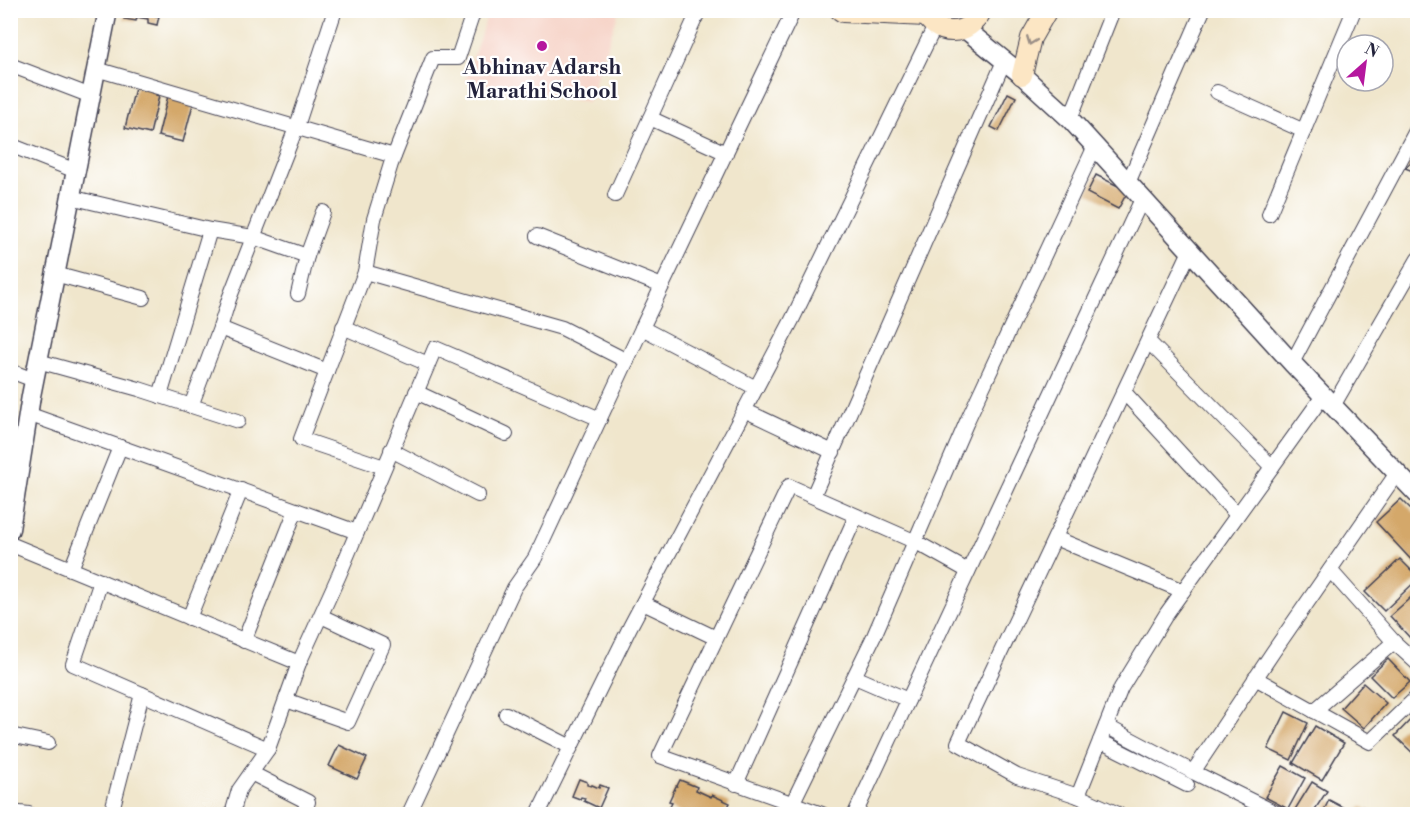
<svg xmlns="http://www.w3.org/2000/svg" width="1428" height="825" viewBox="0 0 1428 825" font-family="'Libre Bodoni',serif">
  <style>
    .built { fill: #f6d1c5 }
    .building { fill: #d4a86a }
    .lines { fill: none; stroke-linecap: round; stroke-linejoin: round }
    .minor-casing { stroke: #413f51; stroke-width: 16 }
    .tertiary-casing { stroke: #413f51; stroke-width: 21 }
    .secondary-casing { stroke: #413f51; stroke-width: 22 }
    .minor { stroke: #fff; stroke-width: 14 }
    .tertiary { stroke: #fff; stroke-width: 18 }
    .secondary { stroke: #fce6c4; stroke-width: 20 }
    .oneway { stroke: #9a8e86 }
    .poi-dot { fill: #b5179e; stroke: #fff; stroke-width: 2 }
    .labels { text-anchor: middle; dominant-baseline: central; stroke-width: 4.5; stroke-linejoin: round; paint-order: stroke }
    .poi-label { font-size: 21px; font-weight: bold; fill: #22223b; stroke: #fff }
  </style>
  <rect width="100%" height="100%" fill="#fff"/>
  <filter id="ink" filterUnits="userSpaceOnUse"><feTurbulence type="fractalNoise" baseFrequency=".0167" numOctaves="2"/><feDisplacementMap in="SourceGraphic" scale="12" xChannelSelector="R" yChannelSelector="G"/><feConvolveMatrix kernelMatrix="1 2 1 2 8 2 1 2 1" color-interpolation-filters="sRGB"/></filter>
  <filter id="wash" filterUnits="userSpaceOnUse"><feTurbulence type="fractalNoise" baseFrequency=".008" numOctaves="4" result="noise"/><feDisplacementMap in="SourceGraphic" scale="24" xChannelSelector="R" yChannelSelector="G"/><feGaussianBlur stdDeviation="1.35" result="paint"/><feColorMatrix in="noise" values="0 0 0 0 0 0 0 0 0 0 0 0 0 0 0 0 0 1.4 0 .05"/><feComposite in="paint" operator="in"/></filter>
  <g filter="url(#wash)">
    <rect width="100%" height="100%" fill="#f0e6cc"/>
    <polygon class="built" points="489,10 619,11 588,102 465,81"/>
    <g id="blocks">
      <g class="building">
        <polygon points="126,10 157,10 156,16 159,16 157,25 148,23 148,19 137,17 136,21 124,19"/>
        <polygon points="137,85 158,90 156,95 159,96 150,134 125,128 135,88 136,88"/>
        <polygon points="1008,93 1016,97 999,131 991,127"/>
        <polygon points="168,96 193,104 183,142 158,136"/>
        <polygon points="1418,155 1418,173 1405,168"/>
        <polygon points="1096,175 1128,191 1118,209 1087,193"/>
        <polygon points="1401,499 1418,516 1418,564 1416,565 1376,522"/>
        <polygon points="1400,559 1418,577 1418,579 1384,611 1365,592"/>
        <polygon points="1418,591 1418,633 1411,639 1390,616"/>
        <polygon points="1388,659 1410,682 1392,698 1370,676"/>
        <polygon points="1363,683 1386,703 1364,728 1341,708"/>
        <polygon points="1286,712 1308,723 1291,760 1268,749"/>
        <polygon points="1416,714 1418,715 1418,758 1395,736"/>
        <polygon points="1315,726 1344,743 1322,780 1293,763"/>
        <polygon points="339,745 367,758 357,779 329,766"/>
        <polygon points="1283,766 1305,778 1288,809 1265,797"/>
        <polygon points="579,779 587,782 587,785 591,786 592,785 599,788 600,785 608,788 599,808 584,801 585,798 581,797 580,799 572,796"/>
        <polygon points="680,780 697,787 696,790 711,797 712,795 730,803 724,814 682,814 669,808 672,802 669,801 676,786 677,786"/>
        <polygon points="1312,782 1327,791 1312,814 1299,814 1294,811"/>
        <polygon points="1329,800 1348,810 1345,814 1322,814"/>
        <polygon points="1418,800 1418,814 1408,814"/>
        <polygon points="1361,806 1375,814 1356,814"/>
      </g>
    </g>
  </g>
  <g filter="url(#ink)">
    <use href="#blocks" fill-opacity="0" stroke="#413f51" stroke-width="1.5"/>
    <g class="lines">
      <defs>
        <g id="minor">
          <polyline points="10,65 91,96"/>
          <polyline points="96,69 394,156"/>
          <polyline points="1217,92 1304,131"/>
          <polyline points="650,118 726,153"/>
          <polyline points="1070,119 1113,10"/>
          <polyline points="10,145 76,171"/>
          <polyline points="1128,183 1203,10"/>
          <polyline points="615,195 699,10"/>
          <polyline points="70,197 210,230 160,396"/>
          <polyline points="1269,214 1354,10"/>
          <polyline points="210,230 253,237 307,256"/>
          <polyline points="537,236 662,286"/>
          <polyline points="365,272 374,219 391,164 433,58 458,58 474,10"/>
          <polyline points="55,274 143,298"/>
          <polyline points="298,294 307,256 323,212"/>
          <polyline points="343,327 428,364"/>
          <polyline points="220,328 327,371"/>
          <polyline points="642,328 794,10"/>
          <polyline points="1148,341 1272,467"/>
          <polyline points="38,361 139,389 238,421"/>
          <polyline points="1292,363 1418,127"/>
          <polyline points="10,371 34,380"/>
          <polyline points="416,392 506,434"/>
          <polyline points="1124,392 1237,515"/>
          <polyline points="191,406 220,328 229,299 298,123 335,10"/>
          <polyline points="1333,406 1418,259"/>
          <polyline points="744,410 833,452"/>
          <polyline points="28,414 357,532"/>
          <polyline points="391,450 478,495"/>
          <polyline points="384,467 301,439 365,272 562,328 627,361"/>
          <polyline points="813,496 1004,61"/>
          <polyline points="1055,538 1183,591"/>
          <polyline points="10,544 299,663"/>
          <polyline points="71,569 120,447"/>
          <polyline points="101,581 73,664 268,749"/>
          <polyline points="643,603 716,638"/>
          <polyline points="189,618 241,490"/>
          <polyline points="244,641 296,510"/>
          <polyline points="1394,642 1418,664"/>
          <polyline points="855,677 908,700"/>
          <polyline points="1255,678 1370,742 1418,696"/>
          <polyline points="286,700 348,722 383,645 321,616"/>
          <polyline points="1314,711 1394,642 1330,570"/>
          <polyline points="506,714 571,747"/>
          <polyline points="1106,726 1193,772"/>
          <polyline points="10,735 48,743"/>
          <polyline points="1100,741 1187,785"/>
          <polyline points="251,773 308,802 303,814"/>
          <polyline points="736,784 856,516"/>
          <polyline points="1078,796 1121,688 1167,613 1323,396"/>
          <polyline points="792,804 874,636 968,419 1095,146"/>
          <polyline points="10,812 29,814"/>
          <polyline points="111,814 142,694"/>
          <polyline points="232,814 239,790 268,749 299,663 339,575 435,348 600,419"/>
          <polyline points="409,814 514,588 535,558 642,328 756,388"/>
          <polyline points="538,814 630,627 792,320 935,26"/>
          <polyline points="822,814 660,756 789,486 916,542 968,571"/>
          <polyline points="855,814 1142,199"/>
          <polyline points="1118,814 1078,796 1017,776 958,743 1190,251"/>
          <polyline points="1278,814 1193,772 1273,652 1397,473"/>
        </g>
        <g id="tertiary">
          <polyline points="965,29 1022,75 1070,119 1292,363 1418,495"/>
          <polyline points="10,529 31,396 108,10"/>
        </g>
        <g id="secondary">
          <polyline points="840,10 843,12 926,16"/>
          <path d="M923 10C936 39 969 37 982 10"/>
          <polyline points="1022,75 1031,38 1047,10"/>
        </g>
      </defs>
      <use href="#minor" class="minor-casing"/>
      <use href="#tertiary" class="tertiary-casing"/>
      <use href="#secondary" class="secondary-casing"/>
      <use href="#minor" class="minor"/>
      <use href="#tertiary" class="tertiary"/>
      <use href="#secondary" class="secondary"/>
    </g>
    <defs><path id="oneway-chevron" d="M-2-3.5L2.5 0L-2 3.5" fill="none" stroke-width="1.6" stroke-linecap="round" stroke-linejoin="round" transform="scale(1.5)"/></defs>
    <use class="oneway" href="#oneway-chevron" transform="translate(1031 41) rotate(111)"/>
  </g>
  <circle class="poi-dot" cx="542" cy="46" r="6"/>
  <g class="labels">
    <g class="poi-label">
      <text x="542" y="68">Abhinav Adarsh<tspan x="542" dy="24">Marathi School</tspan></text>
    </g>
  </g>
  <rect width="1428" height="825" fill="none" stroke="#fff" stroke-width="36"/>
  <g transform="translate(1365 63) rotate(28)"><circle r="28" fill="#ffffff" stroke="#a7a7b1" stroke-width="1.5"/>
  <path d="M0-4.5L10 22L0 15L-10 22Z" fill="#b5179e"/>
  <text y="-9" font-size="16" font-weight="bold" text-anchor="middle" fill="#22223b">N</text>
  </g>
</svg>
